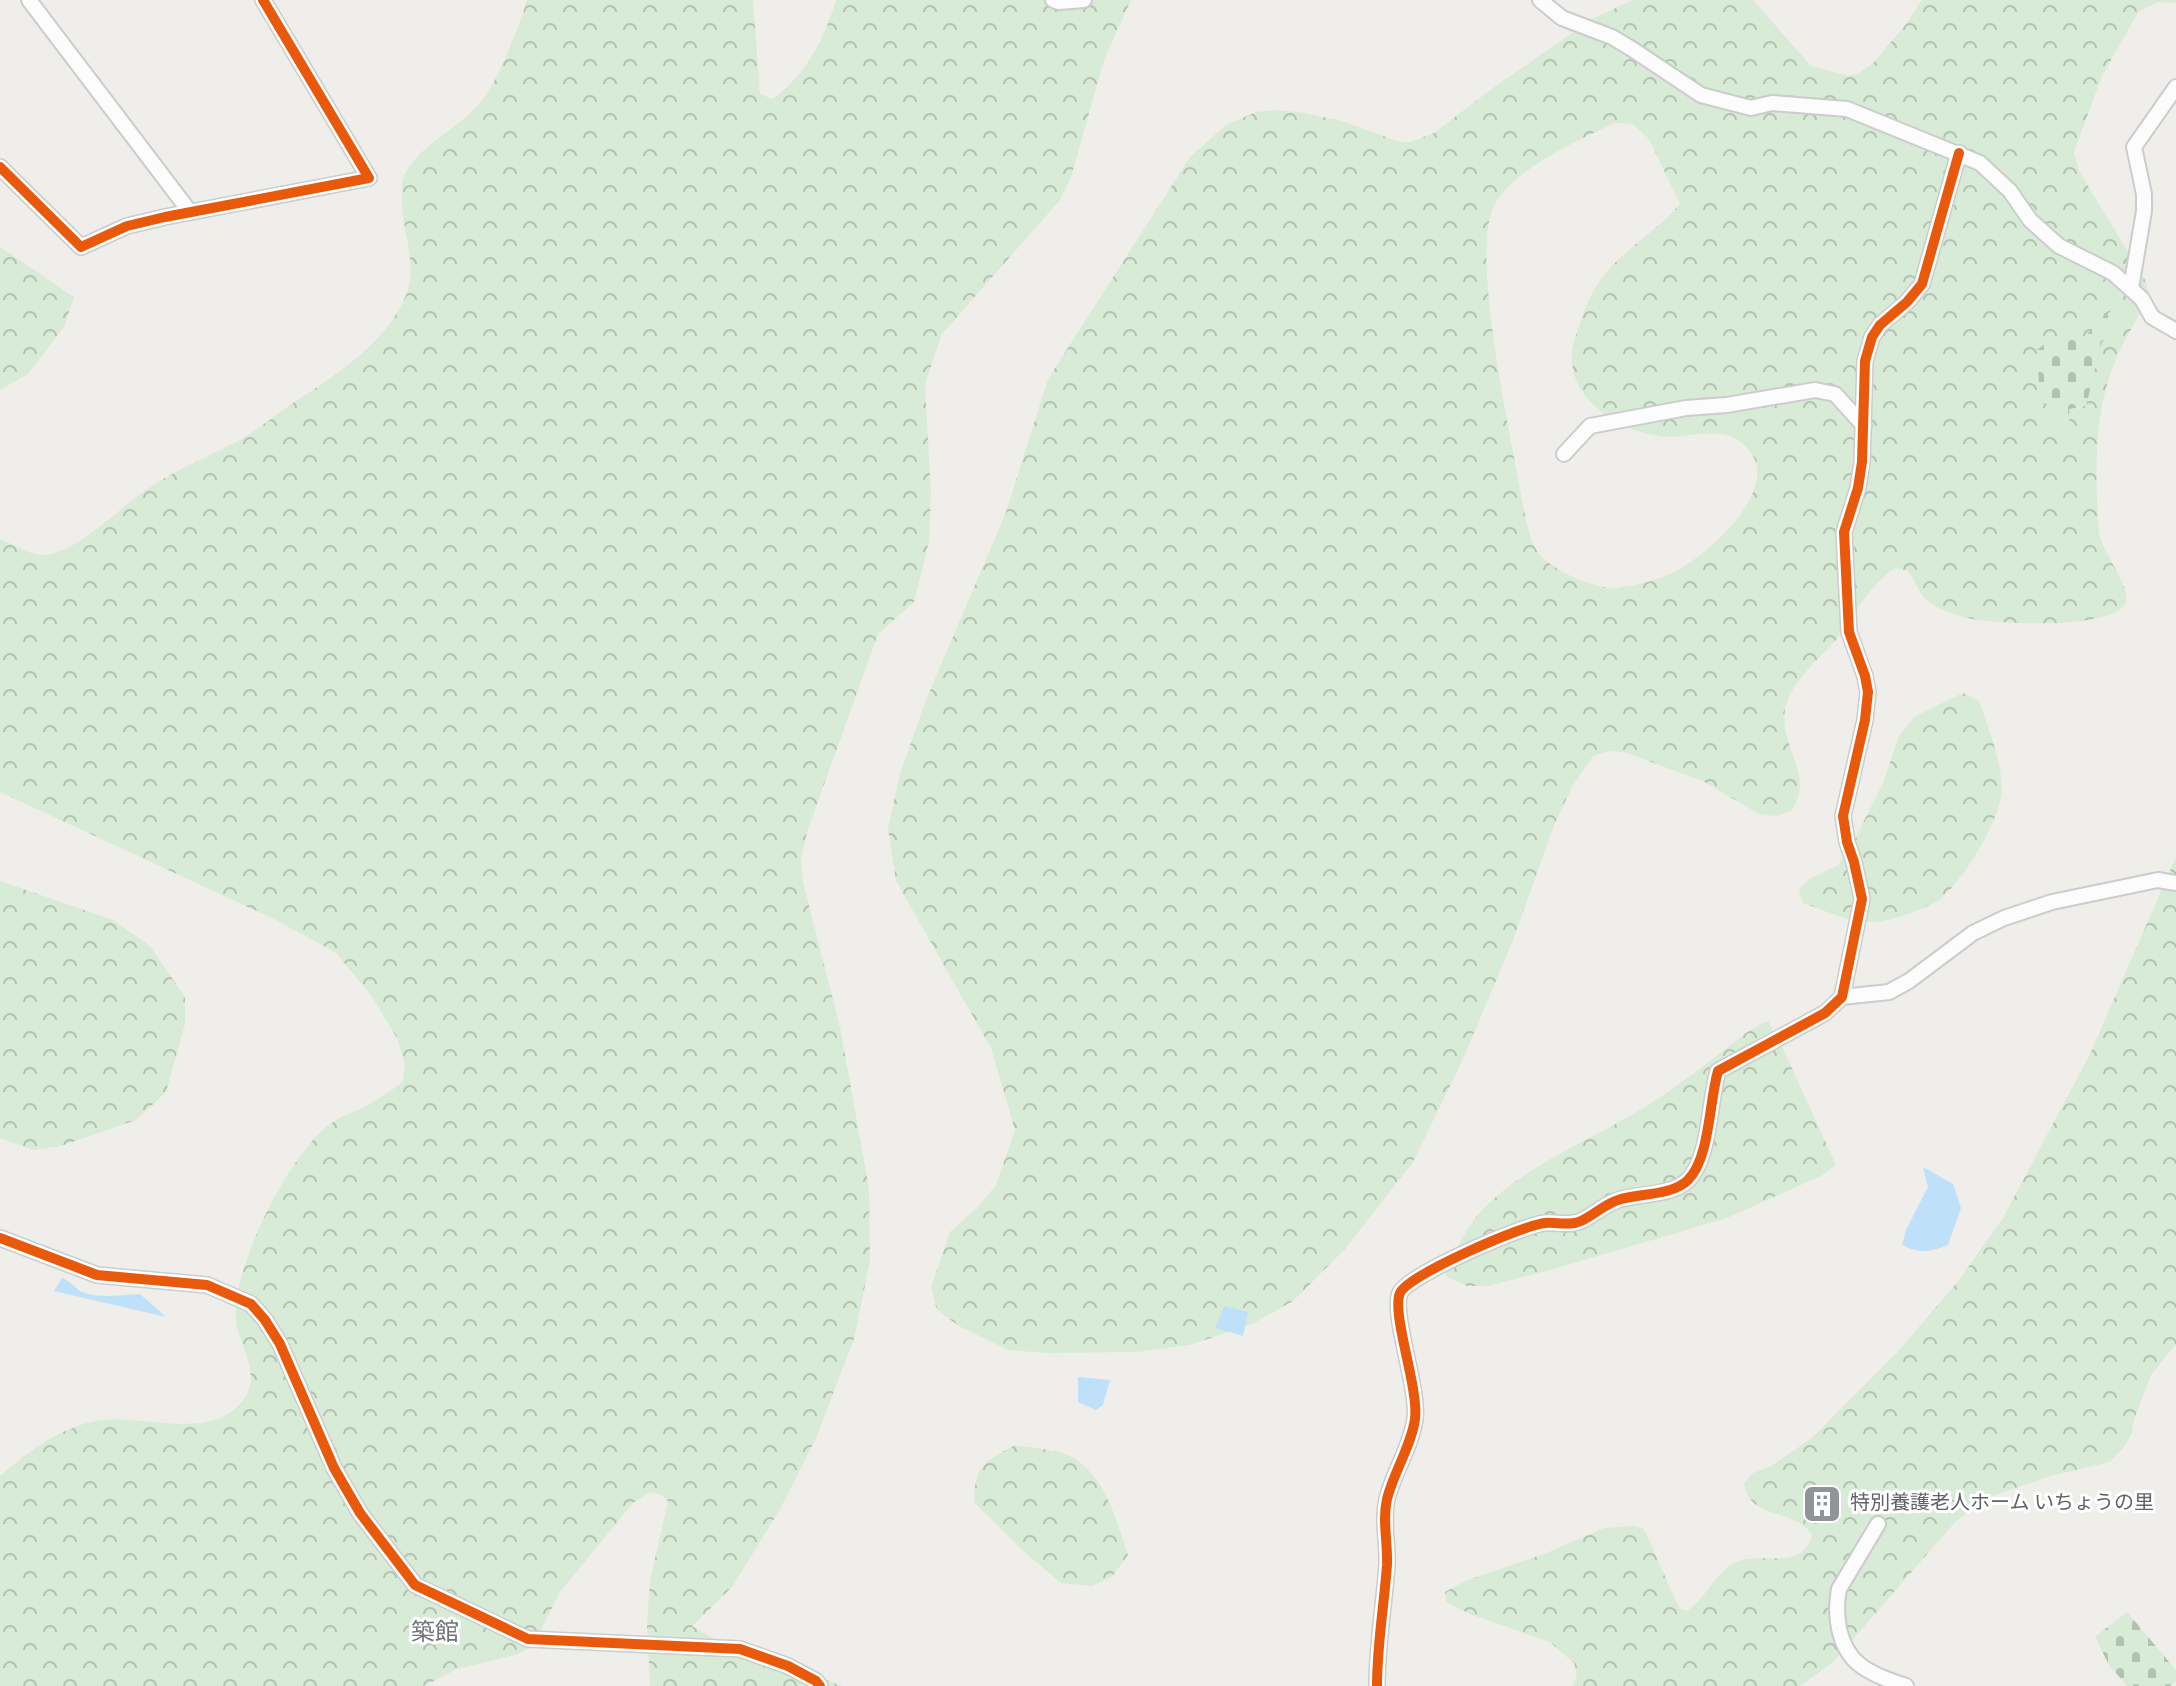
<svg xmlns="http://www.w3.org/2000/svg" width="2176" height="1686" viewBox="0 0 2176 1686" font-family="Overpass,'Noto Sans JP',sans-serif">
  <style>
    .forest { fill: url(#forest-crowns); fill-rule: evenodd }
    .cemetery { fill: url(#cemetery-stones) }
    .water { fill: #bfe0f9 }
    .lines { fill: none; stroke-linecap: round; stroke-linejoin: round }
    .minor-casing { stroke: #cbcccc; stroke-width: 18 }
    .minor { stroke: #fdfcfc; stroke-width: 14 }
    .cycleway-casing { stroke: #fff; stroke-width: 15 }
    .cycleway { stroke: #e8590c; stroke-width: 10 }
    .labels { text-anchor: middle; dominant-baseline: central; stroke-width: 6; stroke-linejoin: round; paint-order: stroke }
    .poi-label { font-size: 20px; fill: #5f6368; stroke: #fff; text-anchor: start }
    .quarter-label { font-size: 24px; fill: #70757a; stroke: #fff }
  </style>
  <defs>
    <pattern id="forest-crowns" width="20" height="18" patternUnits="userSpaceOnUse" patternTransform="scale(2)"><rect width="20" height="18" fill="#d8ebd6"/><path d="M2 6a3 3 0 1 1 6 0M12 15a3 3 0 1 1 6 0" fill="none" stroke="#b2c2b1"/></pattern>
    <pattern id="cemetery-stones" width="16" height="16" patternUnits="userSpaceOnUse" patternTransform="scale(2)"><rect width="16" height="16" fill="#d8ebd6"/><path d="M2 7V4a2 2 0 0 1 4 0v3zM10 15v-3a2 2 0 0 1 4 0v3z" fill="#b2c2b1"/></pattern>
  </defs>
  <rect width="100%" height="100%" fill="#efeeea"/>
  <g class="forest">
    <path d="M527 0H753L760 94 772 99C805 77 825 38 836 0H1131L1104 60 1071 177 1060 200 942 334 925 384 931 495 929 541 914 602 878 634 807 832 801 859 803 882 840 1027 869 1188 870 1261 854 1339 816 1438 779 1511 732 1587 692 1626 745 1657 816 1676 842 1686H650L647 1625 650 1581 668 1501 661 1495 650 1492 633 1503 560 1592 532 1647 518 1654 457 1669 424 1686H0V1476C27 1453 52 1433 87 1423 134 1409 204 1443 239 1405 266 1376 239 1350 236 1319 231 1269 291 1149 333 1122 341 1116 352 1113 361 1109 375 1101 389 1092 402 1083L405 1065 397 1038 370 994 336 953 276 920 0 792V539C16 545 33 559 51 554 83 547 118 509 146 490 175 470 205 458 236 442 254 433 270 419 286 408 328 379 378 351 402 304 423 264 399 233 402 192 402 186 402 180 405 174 422 142 461 128 483 99 498 80 520 25 527 0Z"/>
    <path d="M1633 0H1753L1811 66 1849 76 1858 74 1874 62 1906 24 1922 0H2176V3L2158 2 2139 11 2124 37 2102 76 2074 152 2079 171 2145 280 2149 293C2140 318 2123 339 2114 364 2093 416 2095 477 2099 532 2100 549 2134 591 2125 604 2108 630 2001 624 1972 619 1959 616 1944 611 1932 604 1919 596 1917 583 1908 571L1895 568C1870 585 1857 611 1840 635 1823 657 1790 680 1785 710 1779 747 1816 776 1791 811L1777 816 1759 814 1703 781 1624 752 1609 751 1593 756 1572 787 1554 825 1513 940 1463 1059 1413 1162 1345 1249 1293 1301 1252 1324 1190 1345 1136 1352 1046 1353 1008 1350 959 1326 937 1310 931 1287 950 1232 977 1208 996 1185 1015 1130 991 1048 896 881 888 828 900 774 926 700 1005 515 1048 379 1190 157 1226 125 1256 112 1274 110 1299 112 1342 121 1400 142H1411L1434 133 1493 88 1592 19ZM1615 123 1633 124 1649 139 1680 204C1658 230 1627 247 1605 274 1595 285 1587 303 1582 317 1579 328 1573 340 1572 352 1568 399 1617 430 1659 436 1683 440 1709 428 1730 436 1742 441 1755 453 1757 467 1762 507 1703 559 1670 574 1655 581 1633 586 1617 588 1598 590 1553 571 1541 556 1529 542 1527 523 1523 505 1513 446 1468 250 1495 204 1516 167 1577 141 1615 123Z"/>
    <polygon points="0,247 74,297 64,327 28,374 0,390"/>
    <path d="M1963 693 1979 701C1988 727 2005 769 2001 796 1996 827 1965 876 1943 897 1930 908 1885 924 1868 922 1846 921 1824 910 1803 903L1799 890 1808 880 1838 865 1855 839 1883 783 1899 736 1914 717Z"/>
    <path d="M2176 857V1344L2151 1375 2134 1419 2132 1433 2124 1447 2110 1462 2050 1476 1987 1498 1956 1521 1833 1662 1800 1686H1573L1577 1675 1574 1663 1550 1642 1470 1614 1446 1602 1445 1592 1465 1581 1549 1552 1604 1528 1634 1526 1644 1529 1679 1608 1687 1611C1708 1598 1716 1567 1742 1560 1769 1554 1801 1569 1812 1536 1798 1507 1749 1522 1744 1483L1753 1473 1771 1466 1812 1438 1901 1348 1959 1280 2003 1218 2090 1054Z"/>
    <polygon points="0,881 113,920 150,946 185,997 185,1024 166,1092 136,1120 61,1146 33,1150 0,1138"/>
    <path d="M1768 1021 1780 1042 1836 1165 1821 1176 1727 1218 1543 1272 1488 1286H1467L1445 1276C1453 1254 1467 1225 1484 1208 1533 1159 1603 1136 1659 1098 1681 1083 1702 1067 1723 1051 1738 1039 1749 1029 1768 1021Z"/>
    <path d="M1015 1445C1032 1448 1057 1449 1072 1457 1105 1476 1117 1521 1128 1555L1112 1577 1092 1586 1061 1583 1023 1551 974 1502C975 1464 985 1462 1015 1445Z"/>
  </g>
  <g class="cemetery">
    <polygon points="2117,305 2124,313 2101,344 2086,406 2069,409 2070,432 2056,418 2055,409 2040,400 2037,350 2049,341 2085,336"/>
    <polygon points="2127,1612 2176,1670 2176,1681 2171,1686 2127,1686 2109,1665 2095,1637"/>
  </g>
  <g class="water">
    <path d="M1923 1167 1953 1184 1961 1208 1948 1245C1930 1252 1920 1254 1902 1245L1906 1230 1928 1187Z"/>
    <path d="M62 1278C71 1281 74 1288 82 1292 98 1299 122 1295 140 1294L166 1317 54 1291Z"/>
    <polygon points="1224,1306 1248,1312 1243,1336 1215,1328"/>
    <polygon points="1078,1377 1110,1380 1103,1405 1096,1410 1078,1402"/>
  </g>
  <g class="lines">
    <defs>
      <g id="minor">
        <polyline points="29,0 190,212"/>
        <polyline points="1053,0 1059,2 1084,0"/>
        <polyline points="1540,0 1562,18 1612,37 1632,49 1701,95 1751,108 1772,103 1847,109 1980,163 2010,191 2030,220 2059,246 2113,273 2142,299 2152,317 2176,331"/>
        <polyline points="0,167 81,247 127,226 165,217 369,178 263,0"/>
        <polyline points="2131,288 2144,211 2144,194 2134,147 2176,87"/>
        <polyline points="1564,454 1590,426 1686,408 1727,405 1815,390 1835,394 1864,426"/>
        <polyline points="1842,997 1889,992 1909,981 1973,933 2004,918 2052,902 2158,880 2176,883"/>
        <polyline points="0,1238 97,1275 207,1285 251,1304 265,1320 280,1344 334,1468 360,1513 415,1585 528,1639 740,1649 788,1666 816,1681 820,1686"/>
        <path d="M1878 1524 1839 1589C1834 1614 1838 1648 1860 1665 1873 1675 1891 1681 1906 1686"/>
        <path d="M1377 1686C1377 1645 1384 1606 1387 1565 1388 1543 1382 1521 1387 1499 1394 1471 1411 1447 1415 1419 1419 1388 1391 1313 1400 1293 1408 1275 1523 1225 1545 1223 1557 1222 1570 1226 1581 1221 1594 1215 1605 1204 1618 1200 1639 1193 1672 1196 1688 1180 1710 1158 1709 1102 1718 1071L1825 1013 1842 997 1862 899 1854 862 1847 842 1843 816 1865 720 1868 692 1865 676 1849 632 1844 532 1858 488 1862 462 1865 361 1872 337 1880 325 1907 302 1922 284 1959 153"/>
      </g>
    </defs>
    <use href="#minor" class="minor-casing"/>
    <use href="#minor" class="minor"/>
    <defs>
      <g id="cycleway">
        <polyline points="0,167 81,247 127,226 165,217 369,178 263,0"/>
        <polyline points="0,1238 97,1275 207,1285 251,1304 265,1320 280,1344 334,1468 360,1513 415,1585 528,1639 740,1649 788,1666 816,1681 820,1686"/>
        <path d="M1377 1686C1377 1645 1384 1606 1387 1565 1388 1543 1382 1521 1387 1499 1394 1471 1411 1447 1415 1419 1419 1388 1391 1313 1400 1293 1408 1275 1523 1225 1545 1223 1557 1222 1570 1226 1581 1221 1594 1215 1605 1204 1618 1200 1639 1193 1672 1196 1688 1180 1710 1158 1709 1102 1718 1071L1825 1013 1842 997 1862 899 1854 862 1847 842 1843 816 1865 720 1868 692 1865 676 1849 632 1844 532 1858 488 1862 462 1865 361 1872 337 1880 325 1907 302 1922 284 1959 153"/>
      </g>
    </defs>
    <use href="#cycleway" class="cycleway-casing"/>
    <use href="#cycleway" class="cycleway"/>
  </g>
  <defs>
    <symbol id="building-square" viewBox="-11 -11 22 22"><rect x="-9" y="-9" width="18" height="18" rx="4" fill="#919496" stroke="#fff"/><path d="M-4-6H4V6H1V3H-1V6H-4ZM-2.5-4.3h1.7v1.8h-1.7ZM.8-4.3h1.7v1.8H.8ZM-2.5-1h1.7V.8h-1.7ZM.8-1h1.7V.8H.8Z" fill="#fff"/></symbol>
  </defs>
  <g fill-rule="evenodd">
    <use href="#building-square" x="1800" y="1482" width="44" height="44"/>
  </g>
  <g class="labels">
    <g class="poi-label">
      <text x="1850" y="1504">特別養護老人ホーム いちょうの里</text>
    </g>
    <g class="quarter-label">
      <text x="435" y="1634">築館</text>
    </g>
  </g>
</svg>
